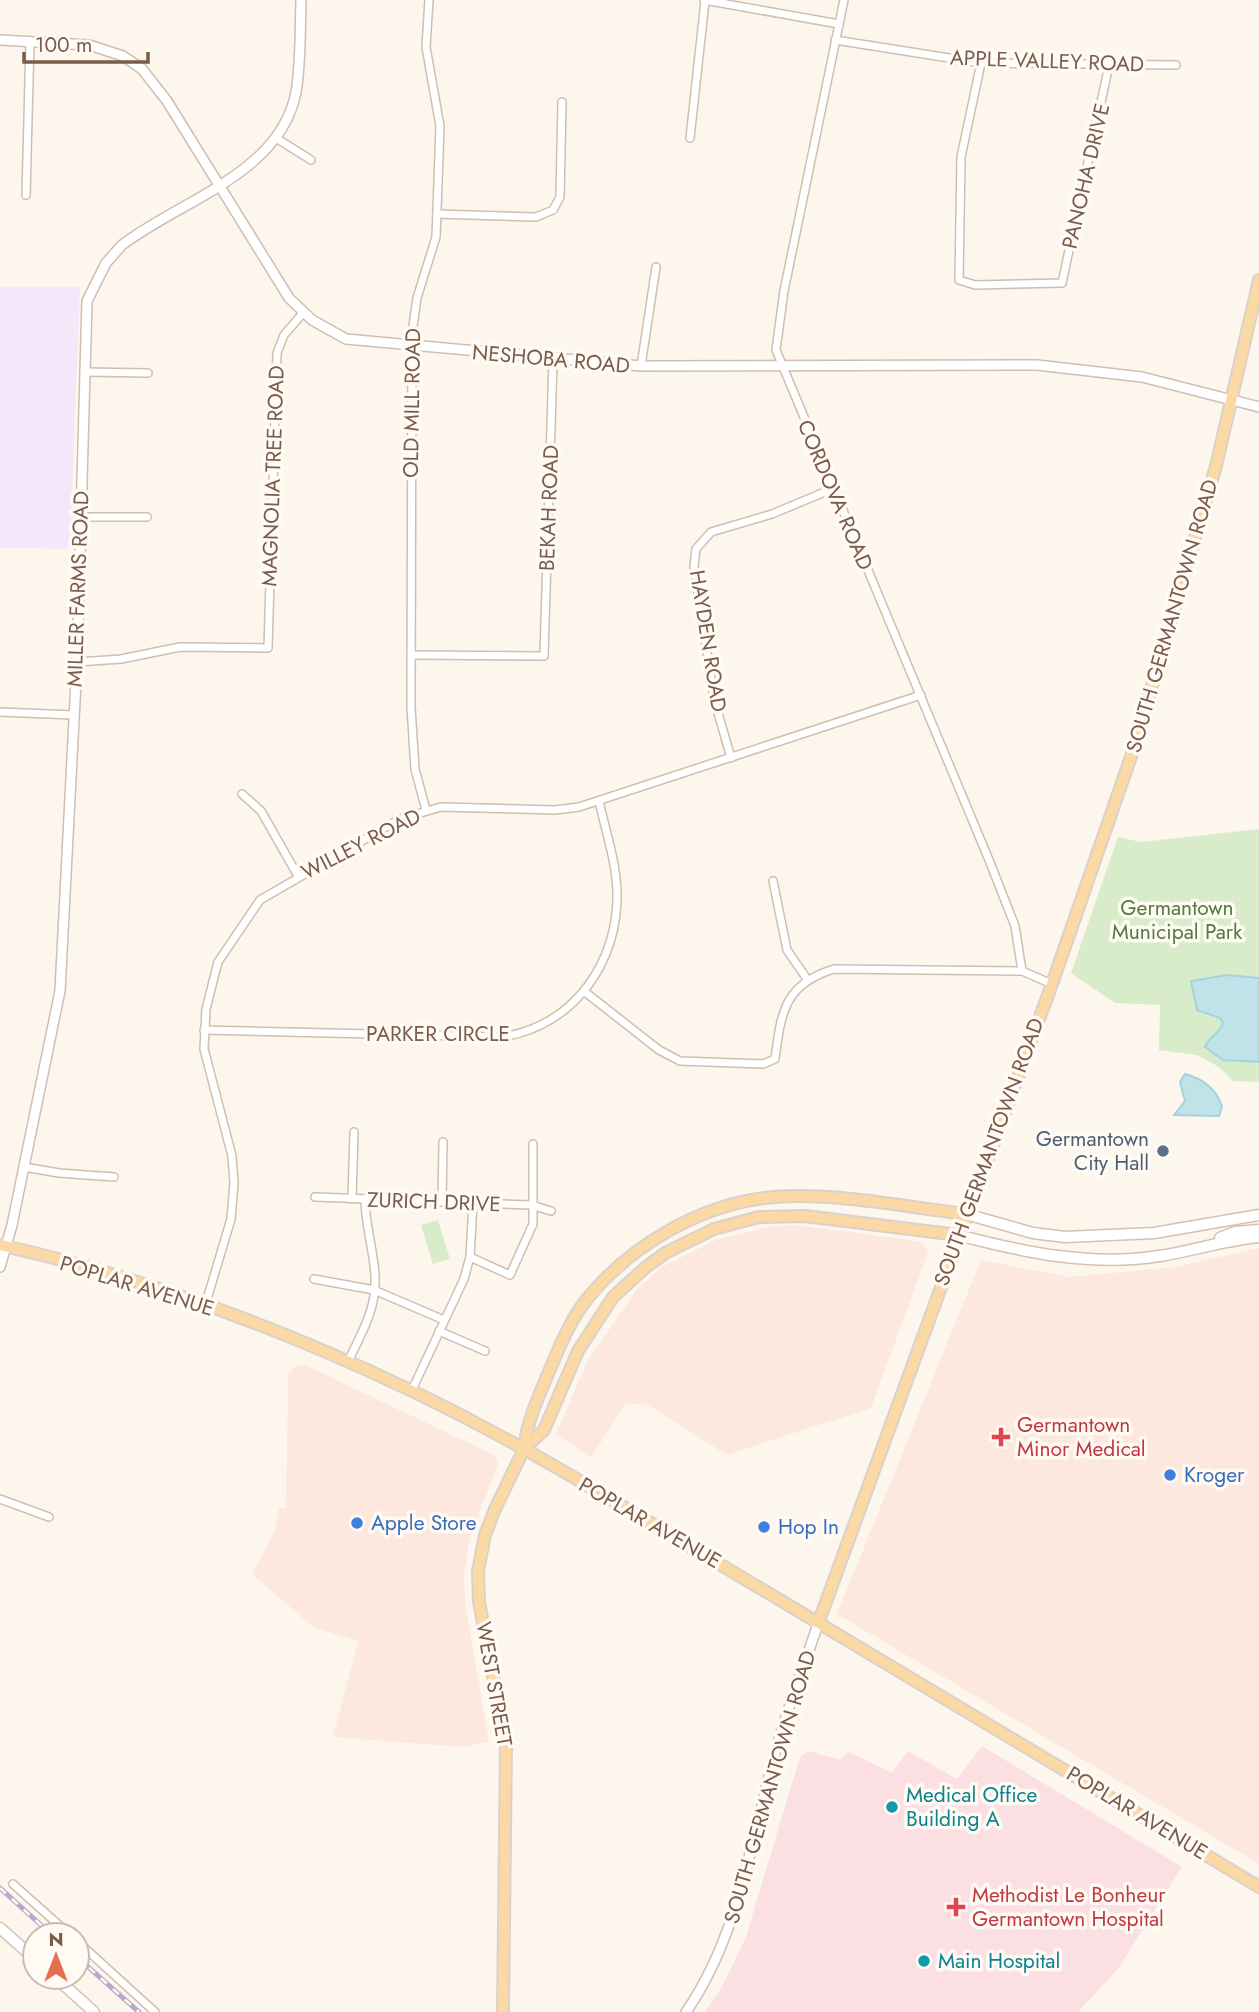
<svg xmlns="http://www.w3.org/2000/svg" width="1259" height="2012" viewBox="0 0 1259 2012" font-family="Jost,sans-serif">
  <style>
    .commercial { fill: #fde8e0 }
    .education { fill: #f3e8fa }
    .medical { fill: #fbdfe3 }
    .green { fill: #d8ecc9 }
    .water { fill: #bfe3e8; stroke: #a5d3da; stroke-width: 2 }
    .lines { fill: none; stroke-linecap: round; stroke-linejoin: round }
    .minor-casing { stroke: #d1beb0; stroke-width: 10 }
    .tertiary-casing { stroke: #d1beb0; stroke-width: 12 }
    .secondary-casing { stroke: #d6c0b0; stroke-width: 13 }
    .primary-casing { stroke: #dad1cd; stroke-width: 14 }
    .minor { stroke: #fff; stroke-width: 7 }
    .tertiary { stroke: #fff; stroke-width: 9 }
    .secondary { stroke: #fff; stroke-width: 10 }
    .primary { stroke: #fbd9a5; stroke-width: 10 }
    .rail-casing { stroke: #b9a8c9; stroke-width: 5 }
    .rail { stroke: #fffaf3; stroke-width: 2.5; stroke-dasharray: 8; stroke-linecap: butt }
    .service-dot { fill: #5c6f8a; stroke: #fffaf3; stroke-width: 2.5 }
    .health-dot { fill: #e0444e; stroke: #fffaf3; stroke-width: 2.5 }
    .shop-dot { fill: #3f7fe0; stroke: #fffaf3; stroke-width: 2.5 }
    .culture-dot { fill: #0f9aa8; stroke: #fffaf3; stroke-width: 2.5 }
    .labels { text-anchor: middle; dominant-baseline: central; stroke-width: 7; stroke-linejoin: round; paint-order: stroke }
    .street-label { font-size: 21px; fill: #7a5c4d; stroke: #fffaf3 }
    .park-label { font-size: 21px; fill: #537a41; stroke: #fffaf3 }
    .service-label { font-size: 21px; fill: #4e5e75; stroke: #fffaf3; text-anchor: end }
    .health-label { font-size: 21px; fill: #be3a42; stroke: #fffaf3; text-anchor: start }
    .shop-label { font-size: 21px; fill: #366cbe; stroke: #fffaf3; text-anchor: start }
    .culture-label { font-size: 21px; fill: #0d838f; stroke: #fffaf3; text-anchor: start }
  </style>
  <rect width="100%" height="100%" fill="#fdf6ec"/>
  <g class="commercial">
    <polygon points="795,1225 911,1240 923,1243 928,1252 871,1408 727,1455 648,1405 626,1403 591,1458 556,1434 587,1362 637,1289 662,1267 716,1240 767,1227"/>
    <polygon points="1259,1248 1259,1864 837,1614 981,1260 1069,1277 1176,1267"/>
    <polygon points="305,1365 494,1455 498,1464 470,1537 464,1577 465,1602 489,1742 462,1747 333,1737 358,1641 313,1627 252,1574 274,1532 279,1508 286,1508 288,1383 289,1373 295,1367"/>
  </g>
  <polygon class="education" points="0,287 80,287 70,549 0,548"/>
  <polygon class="medical" points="982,1746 1182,1867 1118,1969 1078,2012 705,2012 723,1985 746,1937 800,1757 809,1751 840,1760 849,1752 892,1773 908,1751 957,1779"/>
  <g class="green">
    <polygon points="1259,829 1259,1082 1233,1081 1219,1067 1197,1055 1159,1050 1160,1005 1115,1003 1071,973 1118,837 1141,842"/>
    <polygon points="438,1220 450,1259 433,1264 421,1225"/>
  </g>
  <g class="water">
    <path d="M1227 975 1259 978V1062L1223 1060 1205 1047C1209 1036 1220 1034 1223 1023L1220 1018 1197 1010 1191 981Z"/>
    <path d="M1185 1074C1204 1079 1216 1089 1222 1106L1219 1116 1174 1115 1185 1101 1180 1082Z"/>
  </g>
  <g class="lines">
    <defs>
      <g id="minor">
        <polyline points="704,0 839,24"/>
        <polyline points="844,0 784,291 776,350 989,860 1015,926 1022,971"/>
        <polyline points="835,40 981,63 1176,65"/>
        <polyline points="981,63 961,157 959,280 975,285 1062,283 1109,65"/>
        <polyline points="276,138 311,160"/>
        <polyline points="690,138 705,1"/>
        <polyline points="26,195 30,41"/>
        <polyline points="437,214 536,217 553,210 560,197 562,102"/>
        <polyline points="641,366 656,267"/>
        <polyline points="84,372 148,373"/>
        <polyline points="80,517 147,517"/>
        <polyline points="412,655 544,656 553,360"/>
        <polyline points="77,662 121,659 180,647 268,648 277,353 284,335 303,313"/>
        <polyline points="0,712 73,715"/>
        <polyline points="731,758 714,699 694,566 696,549 711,532 772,514 832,489"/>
        <polyline points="242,794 261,811 298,876"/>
        <polyline points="426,810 415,769 411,707 412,333 417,298 436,237 440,126 426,47 429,0"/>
        <polyline points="773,881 787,950 807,979"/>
        <path d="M585 992 659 1050 680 1061 763 1064 775 1059C781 1013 784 984 834 969L1022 971 1052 984"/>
        <path d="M204 1030 502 1037C574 1026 619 962 617 891 616 861 605 829 599 801"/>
        <polyline points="24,1167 59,1173 114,1177"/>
        <polyline points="315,1197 531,1205 551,1211"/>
        <polyline points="352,1199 354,1132"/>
        <polyline points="442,1202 443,1142"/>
        <polyline points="470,1257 510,1275 533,1224 533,1144"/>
        <polyline points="314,1279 374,1290 444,1320"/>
        <polyline points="205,1306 231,1219 234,1183 232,1156 204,1049 206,1009 218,962 260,900 400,819 441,807 555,810 579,807 921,695"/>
        <polyline points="439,1331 485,1351"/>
        <path d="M348 1362C357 1342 371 1318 374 1296 379 1264 365 1231 365 1199"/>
        <polyline points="412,1390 464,1279 470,1257 473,1203"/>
        <polyline points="0,1499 49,1517"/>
        <polyline points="13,1884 70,1935"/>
        <polyline points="77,1941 155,2012"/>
      </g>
      <g id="tertiary">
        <polyline points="0,40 89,45 123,56 142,69 167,101 289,298 312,320 346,339 641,366 1037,365 1142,377 1259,407"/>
        <path d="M0 1267 12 1225 60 991 77 662 87 301 106 263 122 245C181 200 281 173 296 92 301 63 300 30 301 0"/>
        <path d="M686 2012C742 1931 752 1831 779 1739 791 1699 806 1660 819 1621"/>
      </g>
      <g id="secondary">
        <polyline points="966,1214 1033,1233 1065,1237 1154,1233 1259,1215"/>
        <path d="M958 1235C1022 1252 1093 1267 1159 1256 1193 1251 1225 1240 1259 1237"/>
        <polyline points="1220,1238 1235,1232 1259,1230"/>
        <polyline points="0,1928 35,1959"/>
        <polyline points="55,1977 94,2012"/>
      </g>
      <g id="primary">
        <path d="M0 1245C140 1276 280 1328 410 1390 534 1449 651 1524 770 1594 933 1690 1096 1789 1259 1887"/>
        <path d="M524 1449C527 1422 537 1400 548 1374 559 1348 570 1320 587 1299 630 1246 697 1207 764 1198 824 1190 905 1207 966 1214"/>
        <polyline points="819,1621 1052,984 1133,751 1216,466 1259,280"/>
        <polyline points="503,2012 506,1745 479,1602 478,1571 485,1535 495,1509 524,1449 544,1430 578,1351 613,1297 646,1267 667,1252 714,1229 759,1217 805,1216 958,1235"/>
      </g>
    </defs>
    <use href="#minor" class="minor-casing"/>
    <use href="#tertiary" class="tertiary-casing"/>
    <use href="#secondary" class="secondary-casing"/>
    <use href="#primary" class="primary-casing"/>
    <use href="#minor" class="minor"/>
    <use href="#tertiary" class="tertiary"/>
    <use href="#secondary" class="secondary"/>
    <use href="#primary" class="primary"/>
    <defs>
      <g id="rail">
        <polyline points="0,1888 52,1935"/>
        <polyline points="77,1957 139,2012"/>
      </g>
    </defs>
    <use href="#rail" class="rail-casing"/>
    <use href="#rail" class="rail"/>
  </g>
  <circle class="service-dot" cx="1163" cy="1151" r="7"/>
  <g class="health-dot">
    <path d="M997.5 1426.5h7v7h7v7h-7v7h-7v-7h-7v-7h7z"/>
    <path d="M952.5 1896.5h7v7h7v7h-7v7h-7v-7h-7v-7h7z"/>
  </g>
  <g class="shop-dot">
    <circle cx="1170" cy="1475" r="7"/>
    <circle cx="357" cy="1523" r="7"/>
    <circle cx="764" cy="1527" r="7"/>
  </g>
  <g class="culture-dot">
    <circle cx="892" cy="1807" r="7"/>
    <circle cx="924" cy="1961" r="7"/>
  </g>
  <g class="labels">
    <g class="street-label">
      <text transform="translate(1047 61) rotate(2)">APPLE VALLEY ROAD</text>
      <text transform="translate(1086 176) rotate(-77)">PANOHA DRIVE</text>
      <text transform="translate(551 359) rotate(5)">NESHOBA ROAD</text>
      <text transform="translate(412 403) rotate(-89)">OLD MILL ROAD</text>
      <text transform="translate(273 476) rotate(-88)">MAGNOLIA TREE ROAD</text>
      <text transform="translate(835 495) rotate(67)">CORDOVA ROAD</text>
      <text transform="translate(549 508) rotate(-88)">BEKAH ROAD</text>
      <text transform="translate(78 589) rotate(-88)">MILLER FARMS ROAD</text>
      <text transform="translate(1172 616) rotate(-74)">SOUTH GERMANTOWN ROAD</text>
      <text transform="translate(708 641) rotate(81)">HAYDEN ROAD</text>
      <text transform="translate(361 844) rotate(-27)">WILLEY ROAD</text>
      <text x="438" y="1034">PARKER CIRCLE</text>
      <text transform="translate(989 1152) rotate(-70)">SOUTH GERMANTOWN ROAD</text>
      <text transform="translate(434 1202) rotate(2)">ZURICH DRIVE</text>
      <text transform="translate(137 1286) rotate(17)">POPLAR AVENUE</text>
      <text transform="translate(650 1523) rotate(30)">POPLAR AVENUE</text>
      <text transform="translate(494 1684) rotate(80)">WEST STREET</text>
      <text transform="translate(770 1787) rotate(-74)">SOUTH GERMANTOWN ROAD</text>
      <text transform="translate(1137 1813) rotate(31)">POPLAR AVENUE</text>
    </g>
    <g class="park-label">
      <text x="1177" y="908">Germantown<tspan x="1177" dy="24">Municipal Park</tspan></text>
    </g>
    <g class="service-label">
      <text x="1149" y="1139">Germantown<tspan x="1149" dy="24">City Hall</tspan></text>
    </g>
    <g class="health-label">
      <text x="1017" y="1425">Germantown<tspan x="1017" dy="24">Minor Medical</tspan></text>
      <text x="972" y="1895">Methodist Le Bonheur<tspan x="972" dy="24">Germantown Hospital</tspan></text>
    </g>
    <g class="shop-label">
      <text x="1184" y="1475">Kroger</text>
      <text x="371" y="1523">Apple Store</text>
      <text x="778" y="1527">Hop In</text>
    </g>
    <g class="culture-label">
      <text x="906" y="1795">Medical Office<tspan x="906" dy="24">Building A</tspan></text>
      <text x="938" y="1961">Main Hospital</text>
    </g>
  </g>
  <g transform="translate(56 1956)"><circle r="33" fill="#fffaf3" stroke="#cabbb1" stroke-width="2"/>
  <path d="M0-5L12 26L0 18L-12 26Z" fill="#e76f51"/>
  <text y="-10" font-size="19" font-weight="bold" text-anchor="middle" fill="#7a5c4d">N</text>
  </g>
  <path d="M24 52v10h124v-10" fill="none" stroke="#7a5c4d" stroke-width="3.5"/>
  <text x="35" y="52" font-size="21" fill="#7a5c4d" stroke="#fffaf3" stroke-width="5" paint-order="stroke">100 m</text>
</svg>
